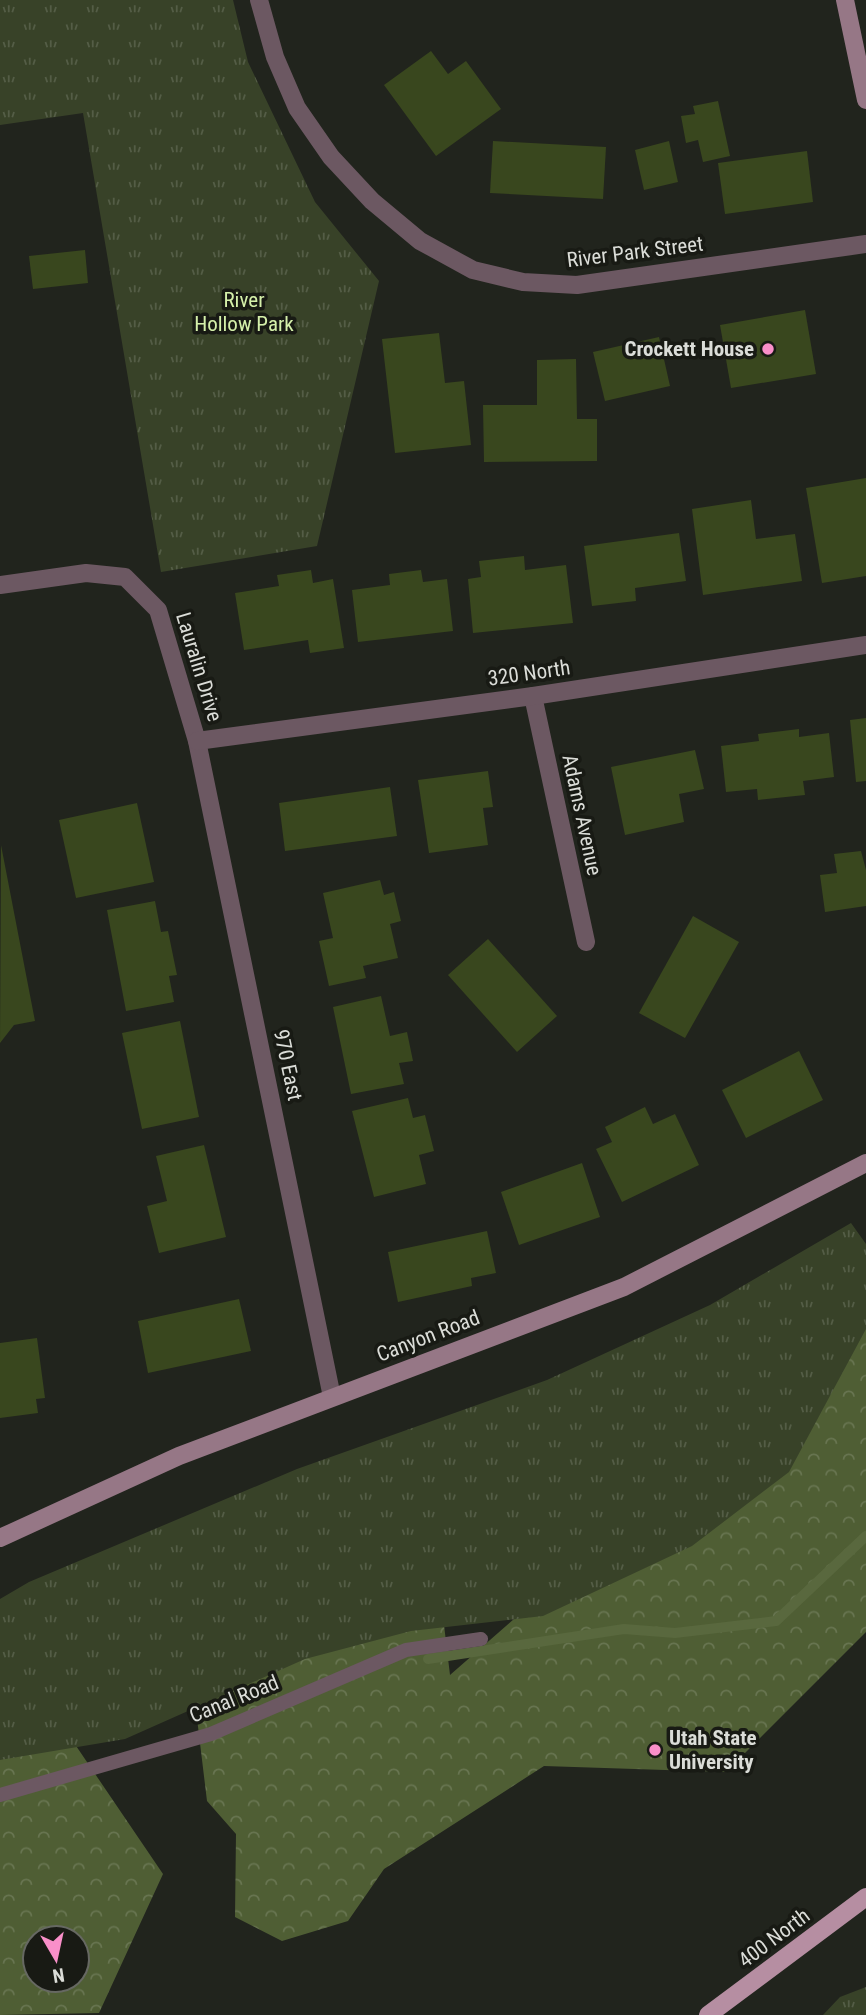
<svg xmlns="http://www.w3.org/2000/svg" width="866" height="2015" viewBox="0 0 866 2015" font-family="'Roboto Condensed',sans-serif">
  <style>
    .forest { fill: url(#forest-crowns); fill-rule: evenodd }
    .park { fill: url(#park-tufts) }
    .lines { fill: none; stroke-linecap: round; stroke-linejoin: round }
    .stream { stroke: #59683e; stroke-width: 10 }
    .building { fill: #39471e }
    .lane { stroke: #6c5862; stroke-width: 14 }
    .street { stroke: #6c5862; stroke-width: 18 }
    .secondary { stroke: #967786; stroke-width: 18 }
    .primary { stroke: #b68ea2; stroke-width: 18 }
    .poi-dot { fill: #f98fc9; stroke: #181a14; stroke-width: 2.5 }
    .labels { text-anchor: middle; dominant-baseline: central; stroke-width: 7; stroke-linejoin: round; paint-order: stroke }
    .street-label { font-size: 21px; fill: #dbddd8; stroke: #181a14 }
    .park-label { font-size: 21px; fill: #d5f0aa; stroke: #181a14 }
    .poi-label { font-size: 21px; font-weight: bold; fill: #dbddd8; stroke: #181a14; text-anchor: end }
  </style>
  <defs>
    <pattern id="forest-crowns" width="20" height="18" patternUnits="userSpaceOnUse" patternTransform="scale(1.75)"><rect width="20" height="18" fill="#4f5e34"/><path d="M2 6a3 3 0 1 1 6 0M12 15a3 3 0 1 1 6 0" fill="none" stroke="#687551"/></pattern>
    <pattern id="park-tufts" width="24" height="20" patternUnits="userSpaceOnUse" patternTransform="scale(1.75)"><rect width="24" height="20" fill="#384228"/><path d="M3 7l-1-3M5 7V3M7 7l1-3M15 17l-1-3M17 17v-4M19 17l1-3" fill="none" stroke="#545d46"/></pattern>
  </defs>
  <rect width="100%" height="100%" fill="#21241d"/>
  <g class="forest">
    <polygon points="866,1322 866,1632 726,1772 544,1766 384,1869 348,1921 282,1941 235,1917 236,1834 207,1801 189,1652 438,1575 450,1675 620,1526"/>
    <path d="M51 1709 163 1874 99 2013 0 2015V1721ZM35 1938H77V1980H35Z"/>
  </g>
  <g class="park">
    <polygon points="0,0 233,0 248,62 315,202 379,281 317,546 161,572 83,113 0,125"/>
    <polygon points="851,1223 866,1244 866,1329 789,1472 692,1546 543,1616 411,1631 305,1659 125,1739 0,1760 0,1599 29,1582 297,1469 547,1380 710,1305"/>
    <polygon points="866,1987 866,2015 823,2015 840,1997"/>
  </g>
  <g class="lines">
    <polyline class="stream" points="428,1659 624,1629 675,1633 776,1621 866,1536"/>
  </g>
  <g class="building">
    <polygon points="431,51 448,74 466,61 501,109 436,156 384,85"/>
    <polygon points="718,101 730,156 703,162 698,140 686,143 681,116 695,114 693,106"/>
    <polygon points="493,141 606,147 603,199 490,193"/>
    <polygon points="669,141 678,182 644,190 635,150"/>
    <polygon points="807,151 813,202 725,214 718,163"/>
    <polygon points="85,250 88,283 33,289 29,256"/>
    <polygon points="805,310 816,374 731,388 720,325"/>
    <polygon points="439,333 445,383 464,381 471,445 395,453 382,339"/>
    <polygon points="659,337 670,386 605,401 593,352"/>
    <polygon points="576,359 577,419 597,419 597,461 484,462 483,405 537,405 537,360"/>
    <polygon points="866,478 866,576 822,583 806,488"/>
    <polygon points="751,500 756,539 795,534 802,581 703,595 692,509"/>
    <polygon points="679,533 686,581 635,588 636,601 592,606 584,546"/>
    <polygon points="524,556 525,570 566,565 573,623 473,633 468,579 481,577 479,561"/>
    <polygon points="311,570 313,583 333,579 344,648 310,653 308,640 244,650 235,593 279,586 277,575"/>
    <polygon points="421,570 423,582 447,579 453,631 358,642 352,590 390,585 389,574"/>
    <polygon points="866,718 866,781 856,782 850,720"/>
    <polygon points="799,729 799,737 829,733 834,777 803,781 805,795 758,800 757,789 726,792 721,746 759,741 758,734"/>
    <polygon points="695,750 704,789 679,794 684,822 625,835 611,767"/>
    <polygon points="488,771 493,807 483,808 488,845 429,853 418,780"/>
    <polygon points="390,787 397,836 285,851 279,803"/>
    <polygon points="137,803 154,882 76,898 59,820"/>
    <polygon points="1,845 35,1021 14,1025 0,1043"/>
    <polygon points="861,851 866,870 866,906 825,912 820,875 837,873 834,854"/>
    <polygon points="380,880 384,895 394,892 401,921 390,924 398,958 363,966 366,978 329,986 319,941 333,938 323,893"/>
    <polygon points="155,901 161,932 168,931 177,975 169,976 174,1002 126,1011 107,910"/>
    <polygon points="693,916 739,942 685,1038 639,1013"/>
    <polygon points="488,939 557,1016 517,1052 448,975"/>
    <polygon points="381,996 390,1036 407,1032 413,1061 399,1063 404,1084 351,1094 333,1007"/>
    <polygon points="180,1021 199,1117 142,1129 122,1033"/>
    <polygon points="799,1051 823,1100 746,1138 722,1090"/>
    <polygon points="408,1098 413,1118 425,1115 434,1151 419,1155 426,1184 374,1197 352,1111"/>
    <polygon points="645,1107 653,1124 675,1114 699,1165 622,1202 596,1149 612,1142 605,1127"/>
    <polygon points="204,1145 226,1237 159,1253 147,1206 167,1201 156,1156"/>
    <polygon points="582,1163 600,1217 519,1245 501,1192"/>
    <polygon points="487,1231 496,1273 471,1278 472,1286 398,1302 388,1252"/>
    <polygon points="239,1299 251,1351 148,1373 138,1321"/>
    <polygon points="37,1338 45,1398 36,1399 38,1413 0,1418 0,1343"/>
  </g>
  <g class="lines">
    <polyline class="lane" points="0,1795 211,1734 406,1650 481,1639"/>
    <g class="street">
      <polyline points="259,0 275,57 297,108 331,157 372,201 420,241 473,270 523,282 577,285 866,244"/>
      <polyline points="0,585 86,573 125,577 158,610 197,741 332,1397"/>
      <polyline points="533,696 586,942"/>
      <polyline points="197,741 533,696 866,645"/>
    </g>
    <g class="secondary">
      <polyline points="845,0 866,100"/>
      <polyline points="0,1538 179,1456 624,1287 866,1163"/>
    </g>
    <polyline class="primary" points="708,2015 866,1897"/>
  </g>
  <g class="poi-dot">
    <circle cx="768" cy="349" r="7"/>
    <circle cx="655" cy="1750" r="7"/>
  </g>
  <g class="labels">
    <g class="street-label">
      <text transform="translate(635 252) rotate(-7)">River Park Street</text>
      <text transform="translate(199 667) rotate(73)">Lauralin Drive</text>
      <text transform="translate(529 673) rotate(-8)">320 North</text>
      <text transform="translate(582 815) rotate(78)">Adams Avenue</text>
      <text transform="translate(288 1065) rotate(78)">970 East</text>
      <text transform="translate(428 1336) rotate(-21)">Canyon Road</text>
      <text transform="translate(234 1699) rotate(-22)">Canal Road</text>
      <text transform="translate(774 1938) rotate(-37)">400 North</text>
    </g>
    <g class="park-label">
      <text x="244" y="300">River<tspan x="244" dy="24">Hollow Park</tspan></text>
    </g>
    <g class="poi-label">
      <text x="754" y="349">Crockett House</text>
      <text x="669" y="1738" text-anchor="start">Utah State<tspan x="669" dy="24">University</tspan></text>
    </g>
  </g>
  <g transform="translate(56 1959) rotate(171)"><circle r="33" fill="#181a14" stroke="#666862" stroke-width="2"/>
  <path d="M0-5L12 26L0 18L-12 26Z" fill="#f98fc9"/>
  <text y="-10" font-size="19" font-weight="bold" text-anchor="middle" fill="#dbddd8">N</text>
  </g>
</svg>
